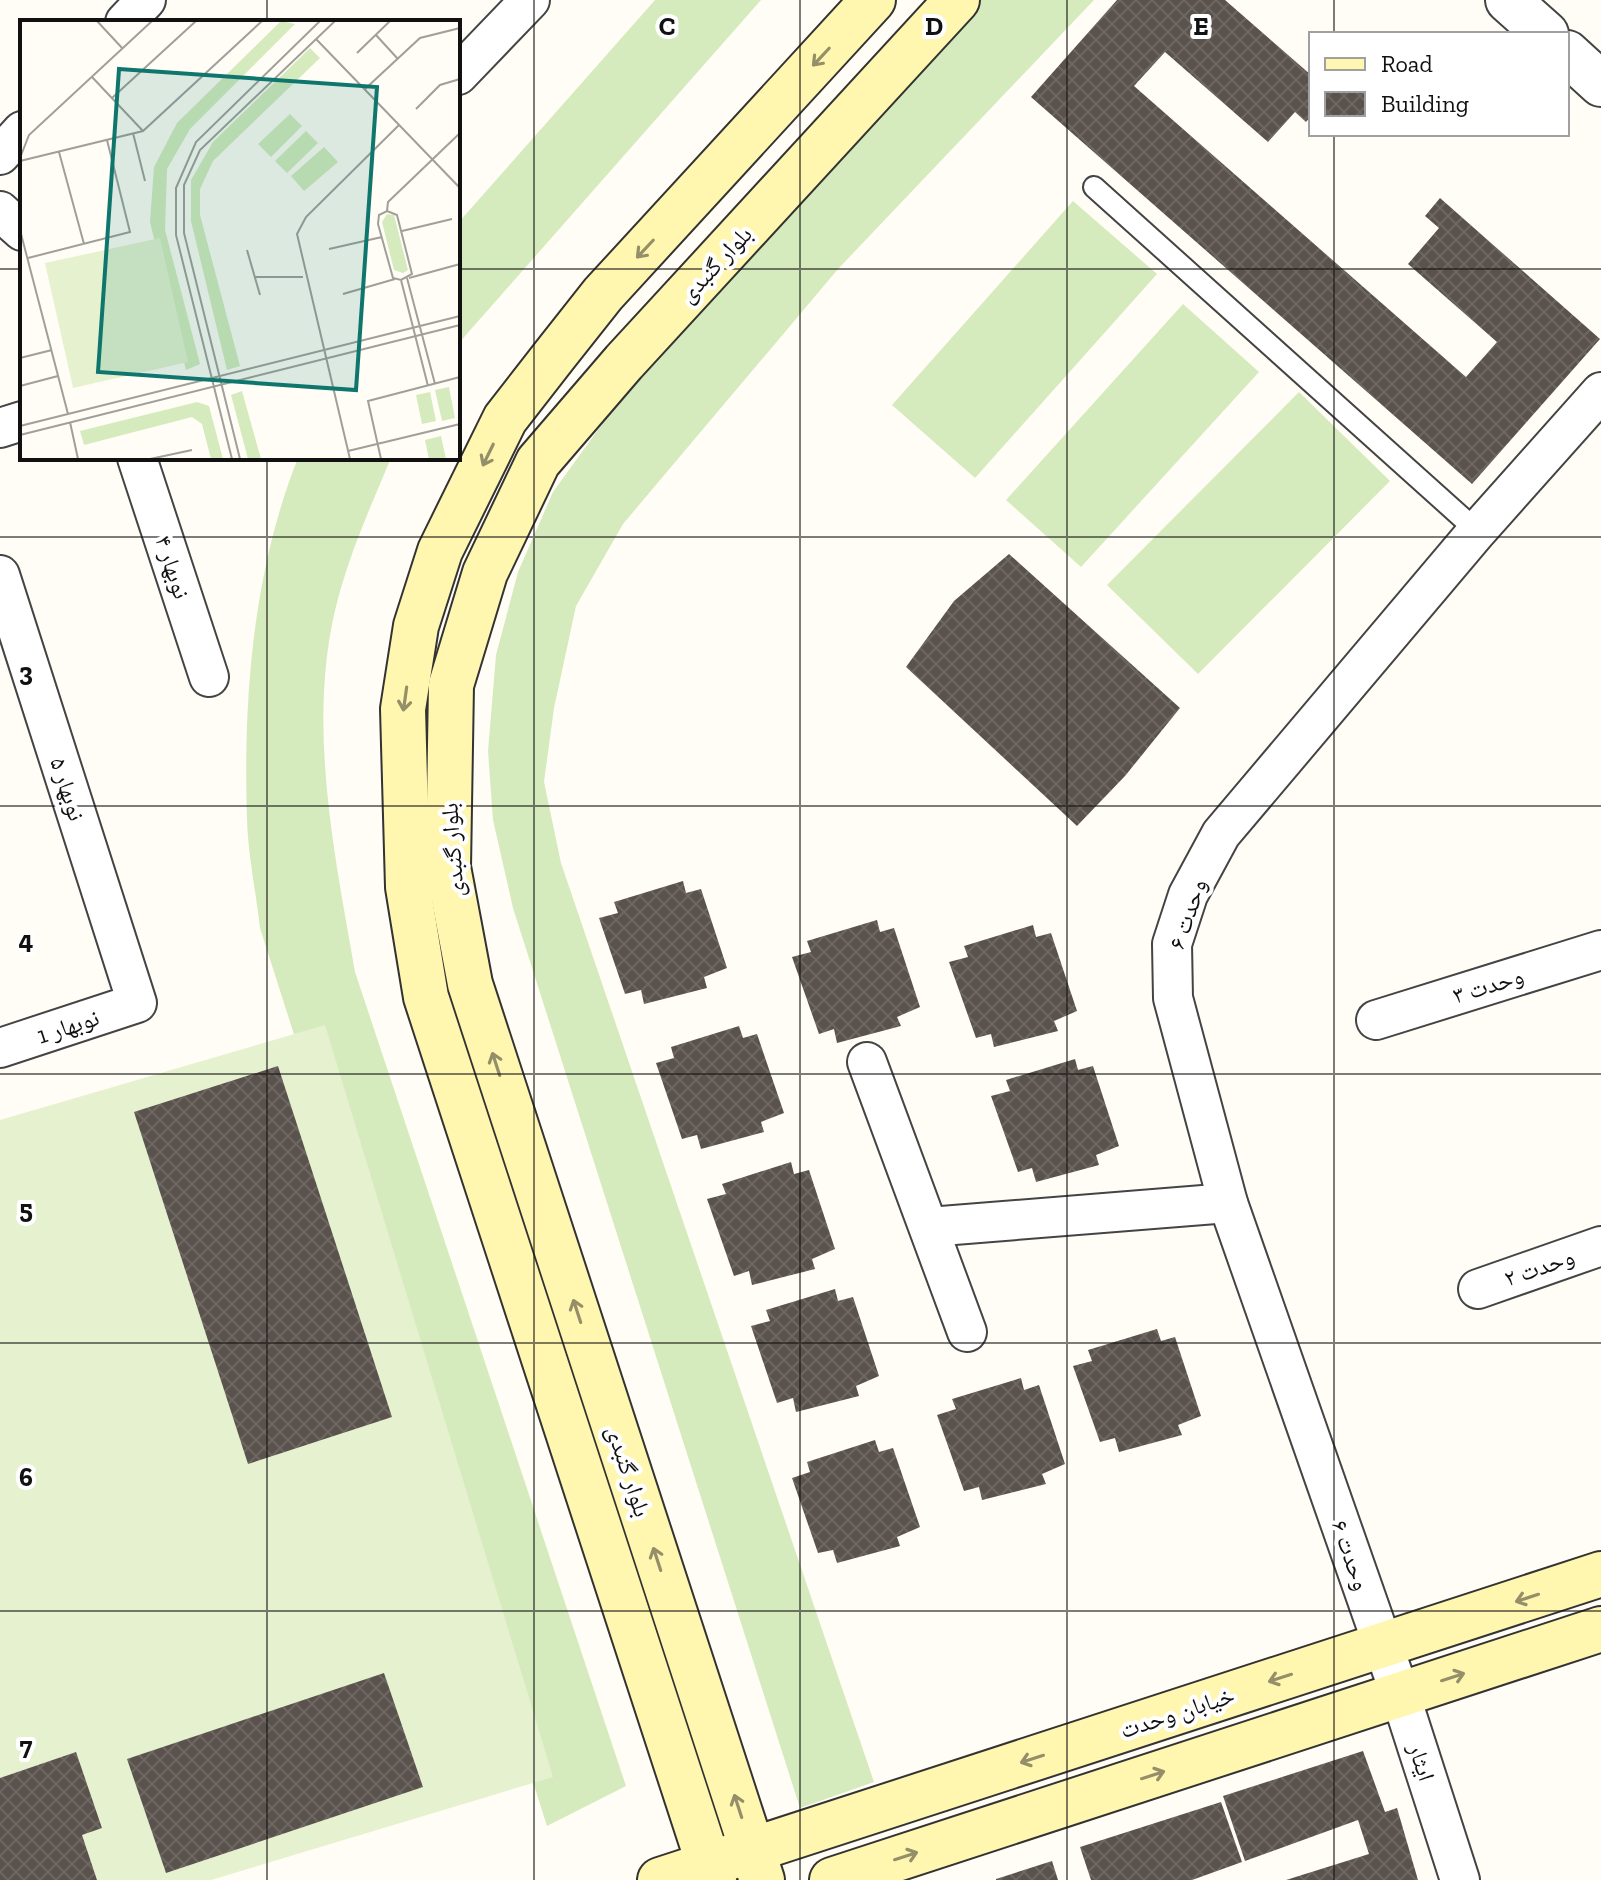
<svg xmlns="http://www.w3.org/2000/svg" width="1601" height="1880" viewBox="0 0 1601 1880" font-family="'Zilla Slab','Noto Naskh Arabic',serif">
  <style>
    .grass { fill: #d5ebbd }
    .pitch { fill: #e6f2cf }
    .building { fill: url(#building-cross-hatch) }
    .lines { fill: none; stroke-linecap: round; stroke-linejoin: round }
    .service-casing { stroke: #444; stroke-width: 24 }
    .minor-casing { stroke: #444; stroke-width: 42 }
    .tertiary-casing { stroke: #444; stroke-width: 48 }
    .secondary-casing { stroke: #333; stroke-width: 48 }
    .service { stroke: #fff; stroke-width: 20 }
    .minor { stroke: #fff; stroke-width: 38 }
    .tertiary { stroke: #fff; stroke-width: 44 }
    .secondary { stroke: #fff6b0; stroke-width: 44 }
    .oneway { stroke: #948f68 }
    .grid { fill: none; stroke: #111; stroke-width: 2; stroke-opacity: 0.55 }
    .labels { text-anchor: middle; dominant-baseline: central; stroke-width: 8; stroke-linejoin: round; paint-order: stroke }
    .street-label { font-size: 24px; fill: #111; stroke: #fff }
    .inset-road { fill: none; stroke: #a09f9a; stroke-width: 2 }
    .view { fill: #0f766e; fill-opacity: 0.15; stroke: #0f766e; stroke-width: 4 }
    .inset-edge { fill: none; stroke: #111; stroke-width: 4 }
    .grid-label { font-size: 26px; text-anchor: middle; font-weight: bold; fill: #111; stroke: #fff; stroke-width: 8; stroke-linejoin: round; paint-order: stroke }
  </style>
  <defs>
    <pattern id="building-cross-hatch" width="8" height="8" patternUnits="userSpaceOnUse" patternTransform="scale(2)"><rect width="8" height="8" fill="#5a524d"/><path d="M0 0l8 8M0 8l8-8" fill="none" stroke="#6d6662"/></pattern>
  </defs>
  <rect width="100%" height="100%" fill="#fffdf5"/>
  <g class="grass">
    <polygon points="655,0 761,0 458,344 458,223"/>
    <polygon points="979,0 1094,0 838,269 623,524 576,606 554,708 544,782 561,863 874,1782 800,1808 513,908 493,820 488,751 496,655 518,572 553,492 613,409"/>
    <polygon points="1073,201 1157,274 975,478 892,405"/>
    <polygon points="1183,304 1259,372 1081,567 1006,500"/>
    <polygon points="1299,392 1390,481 1198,674 1107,585"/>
    <path d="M298 458H391C372 503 352 548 339 595 305 717 334 851 355 972L626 1786 547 1826 260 928C256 892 248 855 247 819 243 698 253 571 298 458Z"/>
  </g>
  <polygon class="pitch" points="325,1025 553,1777 211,1880 0,1880 0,1120"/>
  <g class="building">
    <polygon points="1117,0 1225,0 1311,75 1311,116 1306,122 1295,112 1268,142 1165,52 1134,86 1466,377 1497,342 1408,264 1439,228 1425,216 1440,198 1600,339 1472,484 1031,97"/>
    <polygon points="1009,554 1180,708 1125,776 1077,826 906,667 954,601"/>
    <polygon points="683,881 686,893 701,889 727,968 704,977 707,988 644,1004 641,990 625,994 599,918 618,913 614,902"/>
    <polygon points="877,920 880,932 894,928 920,1007 897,1017 901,1026 837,1043 834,1029 819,1034 792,957 811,952 807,941"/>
    <polygon points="1033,925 1036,937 1051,933 1077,1011 1054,1021 1058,1031 994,1047 991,1034 976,1038 949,962 968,957 964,946"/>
    <polygon points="739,1026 743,1038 757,1034 784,1113 761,1122 764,1132 701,1149 697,1135 682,1139 656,1063 674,1058 671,1047"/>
    <polygon points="1075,1059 1078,1070 1093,1066 1119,1146 1096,1155 1099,1165 1036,1182 1032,1168 1018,1172 991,1096 1010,1091 1006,1080"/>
    <polygon points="278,1066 392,1417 248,1464 134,1112"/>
    <polygon points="791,1162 794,1174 809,1170 835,1249 812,1259 815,1269 752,1285 749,1271 734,1276 707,1199 726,1194 722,1184"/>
    <polygon points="835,1289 838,1301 853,1297 879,1376 856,1386 859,1396 796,1412 793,1398 777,1403 751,1326 770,1321 766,1310"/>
    <polygon points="1157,1329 1161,1341 1175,1337 1201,1416 1178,1425 1182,1435 1119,1452 1115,1438 1100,1442 1073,1366 1092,1361 1088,1350"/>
    <polygon points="1021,1378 1024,1390 1039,1385 1065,1464 1042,1474 1046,1484 982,1500 979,1487 964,1491 937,1415 956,1409 952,1399"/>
    <polygon points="875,1440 879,1452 893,1448 920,1527 897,1537 900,1546 837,1563 833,1550 818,1553 792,1478 810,1472 807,1462"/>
    <polygon points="384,1673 423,1787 166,1873 127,1759"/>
    <polygon points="1363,1751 1385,1812 1397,1808 1418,1880 1286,1880 1369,1854 1358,1820 1245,1861 1223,1796"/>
    <polygon points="76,1752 102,1828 82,1835 97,1880 0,1880 0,1778"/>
    <polygon points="1221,1802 1242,1862 1192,1880 1091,1880 1080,1847"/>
    <polygon points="1052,1861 1058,1880 996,1880 996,1879"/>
  </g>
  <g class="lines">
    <defs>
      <polyline id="service" points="1094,187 1477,531"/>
      <g id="minor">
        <polyline points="125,22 146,0"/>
        <polyline points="458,75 530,0"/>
        <polyline points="0,155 22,131"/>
        <polyline points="0,211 22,231"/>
        <polyline points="0,428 22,421"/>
        <polyline points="137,458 209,677"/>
        <polyline points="0,575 137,1003 0,1048"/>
        <polyline points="1376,1020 1601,950"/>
        <polyline points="867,1062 967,1332"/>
        <polyline points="929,1227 1228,1203"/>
        <polyline points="1478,1289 1601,1246"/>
        <polyline points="1460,1880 1400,1694 1228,1203 1173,998 1172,944 1188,895 1221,834 1477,531 1601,392"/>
      </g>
      <g id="tertiary">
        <polyline points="1508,0 1546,34"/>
        <polyline points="1567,53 1601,84"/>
      </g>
      <g id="secondary">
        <polyline points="660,1880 1601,1574"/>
        <polyline points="714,1880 426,997 408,887 403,709 416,626 440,551 505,419 554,356 603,294 873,0"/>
        <polyline points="762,1880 470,984 448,867 451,685 485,573 538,462 624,362 957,0"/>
        <polyline points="832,1880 1601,1629"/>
      </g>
    </defs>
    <use href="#service" class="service-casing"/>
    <use href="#minor" class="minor-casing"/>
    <use href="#tertiary" class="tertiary-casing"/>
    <use href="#secondary" class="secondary-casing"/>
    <use href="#service" class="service"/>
    <use href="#minor" class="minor"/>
    <use href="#tertiary" class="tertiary"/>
    <use href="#secondary" class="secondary"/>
  </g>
  <defs><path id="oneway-shaft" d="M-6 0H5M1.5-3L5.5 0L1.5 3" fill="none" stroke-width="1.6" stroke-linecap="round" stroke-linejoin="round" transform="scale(2)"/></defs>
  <g class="oneway">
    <use href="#oneway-shaft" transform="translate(821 57) rotate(133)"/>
    <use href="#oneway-shaft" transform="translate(645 249) rotate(133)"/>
    <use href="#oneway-shaft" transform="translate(488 455) rotate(116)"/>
    <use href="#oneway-shaft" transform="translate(405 699) rotate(98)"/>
    <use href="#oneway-shaft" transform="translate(496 1064) rotate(-108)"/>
    <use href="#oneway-shaft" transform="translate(577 1311) rotate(-108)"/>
    <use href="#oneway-shaft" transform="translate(657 1559) rotate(-108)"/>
    <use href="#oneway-shaft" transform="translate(1527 1598) rotate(162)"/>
    <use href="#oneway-shaft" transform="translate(1453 1677) rotate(-18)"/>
    <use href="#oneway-shaft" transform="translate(1280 1678) rotate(162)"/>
    <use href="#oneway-shaft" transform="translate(1032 1759) rotate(162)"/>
    <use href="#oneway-shaft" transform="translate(1153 1775) rotate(-18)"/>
    <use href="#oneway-shaft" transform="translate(738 1806) rotate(-108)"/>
    <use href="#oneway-shaft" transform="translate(906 1856) rotate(-18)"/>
  </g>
  <path class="grid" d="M267 0V22M534 0V1880M800 0V1880M1067 0V1880M1334 0V34M1334 134V1880M0 269H22M458 269H1601M267 458V1880M0 537H1601M0 806H1601M0 1074H1601M0 1343H1601M0 1611H1601"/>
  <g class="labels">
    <g class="street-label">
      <text transform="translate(715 264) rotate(-47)">بلوار گنبدی</text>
      <text transform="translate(173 567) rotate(72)">نوبهار ۴</text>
      <text transform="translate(68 789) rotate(72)">نوبهار ۵</text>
      <text transform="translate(452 850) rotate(-94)">بلوار گنبدی</text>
      <text transform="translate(1187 914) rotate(-71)">وحدت ۶</text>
      <text transform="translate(1488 985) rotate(-17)">وحدت ۳</text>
      <text transform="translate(68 1026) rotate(-18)">نوبهار 1</text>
      <text transform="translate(1539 1267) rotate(-19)">وحدت ۲</text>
      <text transform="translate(629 1471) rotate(72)">بلوار گنبدی</text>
      <text transform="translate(1351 1555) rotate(71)">وحدت ۶</text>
      <text transform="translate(1177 1712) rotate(-18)">خیابان وحدت</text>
      <text transform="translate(1422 1762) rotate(72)">ایثار</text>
    </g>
  </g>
  <g transform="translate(20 20)">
    <rect width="440" height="440" fill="#fffdf5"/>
    <path d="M261 1 275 4 170 109 147 149 145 210 180 344 166 350 130 202 134 147 157 103ZM290 28 300 38 193 141 180 169V195L220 346 207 350 171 201V160L193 122ZM270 94 282 106 251 137 238 124ZM286 111 298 123 267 153 255 141ZM304 127 318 142 284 171 271 156ZM367 194 374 195 388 250 383 253 374 250 362 202ZM429 367 435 398 422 401 415 370ZM222 371 241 439H228L211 375ZM410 372 416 401 402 404 396 375ZM177 382 189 386 203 439H191L182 404 172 397 64 425 60 411ZM421 416 426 439H409L405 420Z" fill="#d5ebbd"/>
    <path d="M140 218 168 342 53 368 25 243Z" fill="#e6f2cf"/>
    <path class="inset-road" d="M77 1 103 29M356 15 377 38M296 19 440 168M337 33 370 1M72 57 123 111M345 69 400 18 440 8M92 78 176 1M396 89 420 65 440 59M113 113 125 161M39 132 64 224M0 138 9 115 132 1M0 141 123 111 242 1M367 191 377 195 392 254 381 260 373 258 358 204 359 195ZM367 191 368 182 440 113M0 210 48 394M382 211 432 199M309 229 362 217M227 230 240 275M8 238 110 212 87 120M235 257H283M387 258 415 364M389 258 440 244M381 260 408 366M323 274 375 259M0 338 32 330M0 366 38 356M50 402 58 439M0 406 440 296M0 415 440 305M328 431 440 404M130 439 172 430M212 439 156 215V168L176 122 300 1M220 439 164 213V165L180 130 315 1M330 439 277 214 286 197 379 105M361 439 348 381 440 357"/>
    <path class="view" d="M99 49 357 67 336 370 78 352Z"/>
    <rect width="440" height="440" class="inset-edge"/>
  </g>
  <g class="grid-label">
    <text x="667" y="35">C</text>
    <text x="934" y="35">D</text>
    <text x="1201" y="35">E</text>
    <text x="26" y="681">3</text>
    <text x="26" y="949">4</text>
    <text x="26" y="1218">5</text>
    <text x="26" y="1486">6</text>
    <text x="26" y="1755">7</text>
  </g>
  <rect x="1309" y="32" width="260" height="104" fill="#ffffff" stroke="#a0a0a0" stroke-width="2"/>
  <rect x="1325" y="58" width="40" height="12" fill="#fff6b0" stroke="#a0a0a0" stroke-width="2"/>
  <text x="1381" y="72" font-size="24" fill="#111111">Road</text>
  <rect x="1325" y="92" width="40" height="24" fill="url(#building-cross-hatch)" stroke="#a0a0a0" stroke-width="2"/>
  <text x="1381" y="112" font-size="24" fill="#111111">Building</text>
</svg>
